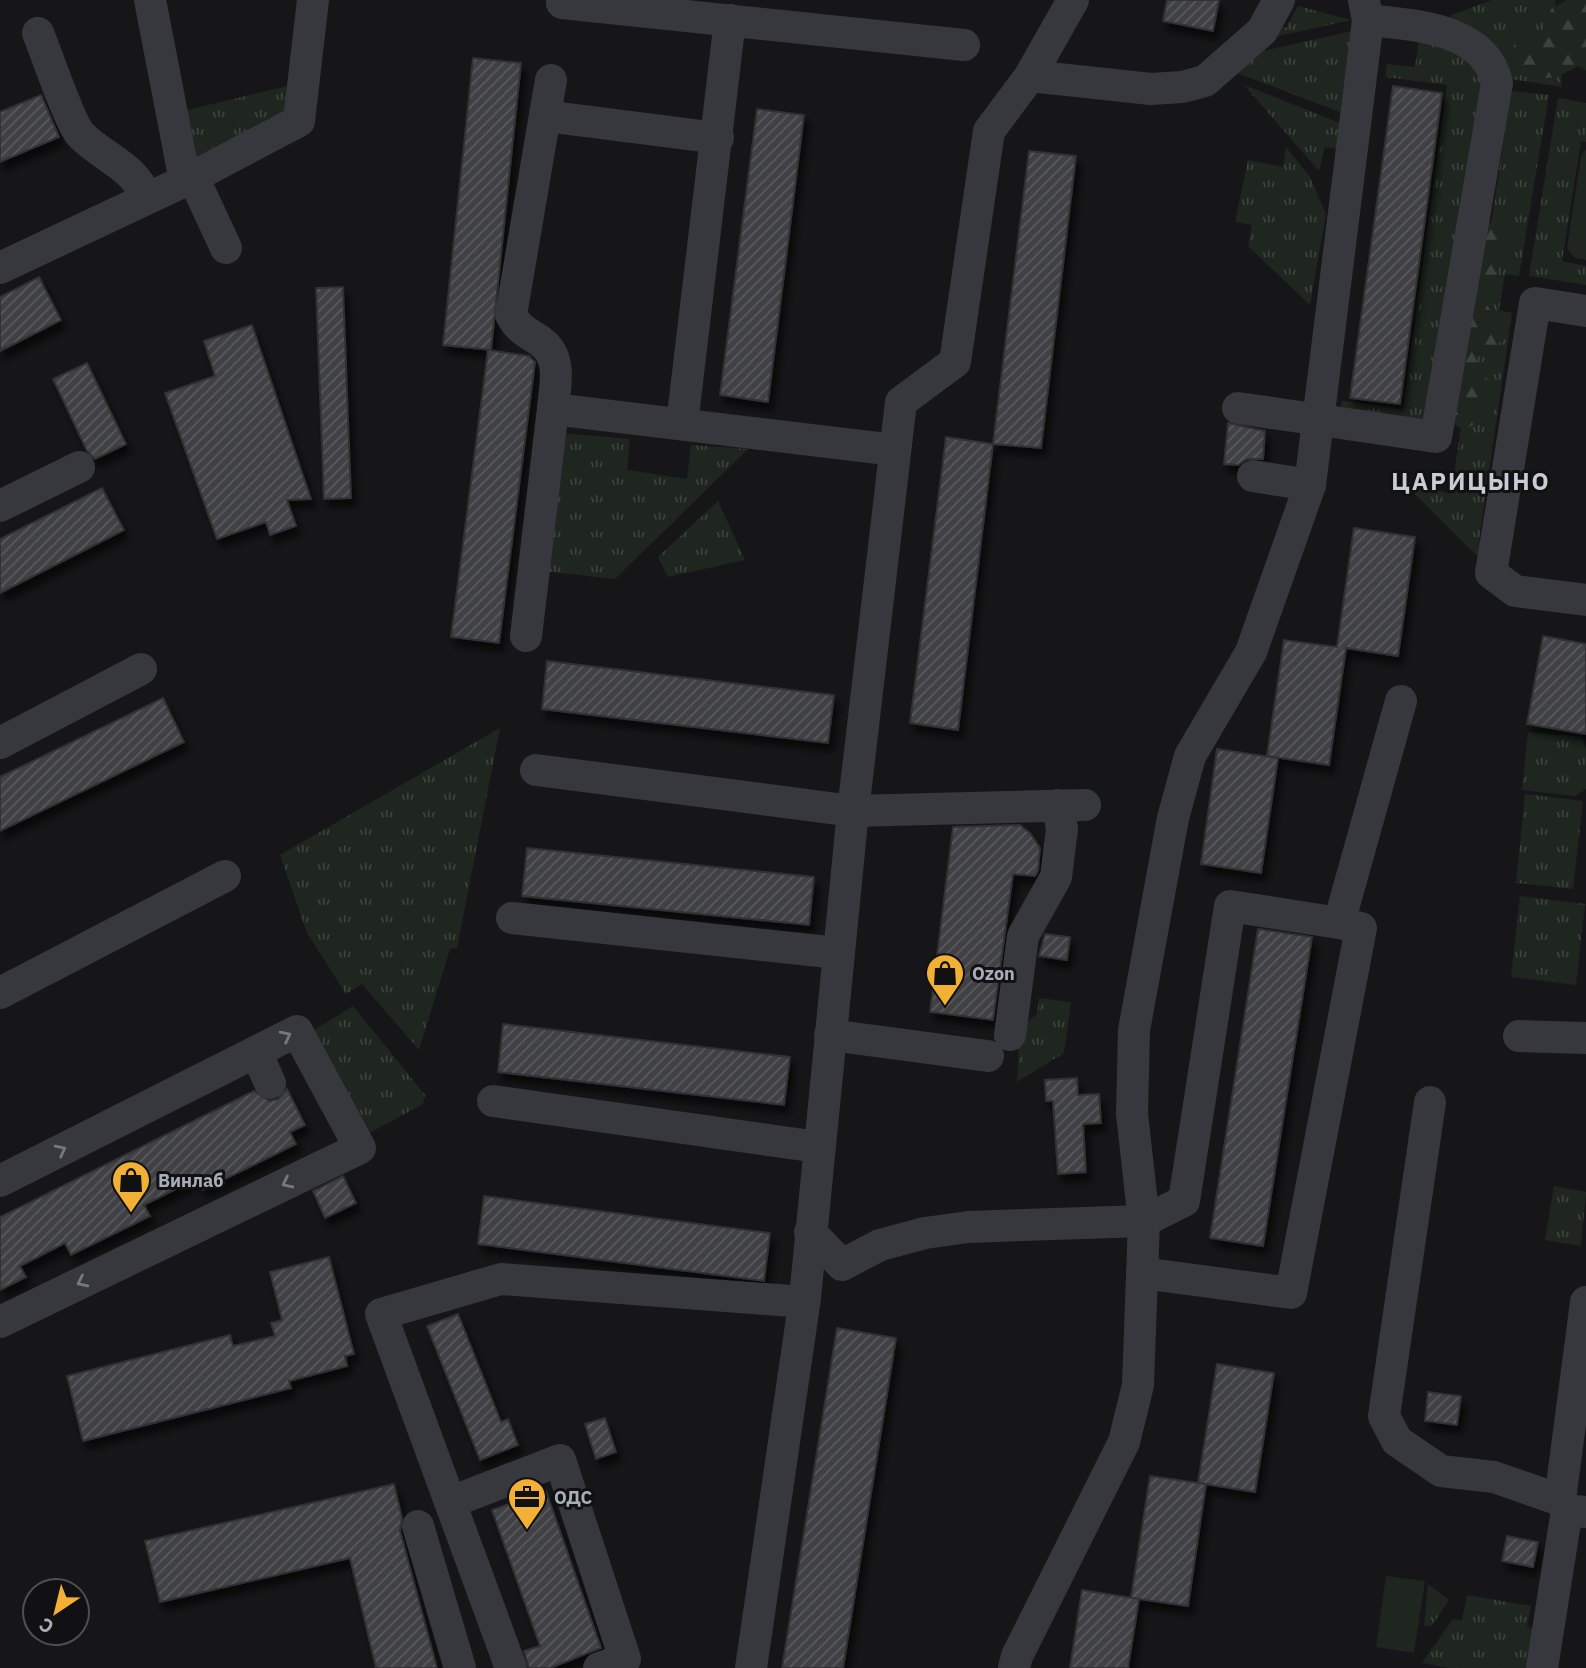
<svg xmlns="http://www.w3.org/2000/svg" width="1586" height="1668" viewBox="0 0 1586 1668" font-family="'IBM Plex Sans',sans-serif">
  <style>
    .grass { fill: url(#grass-tufts) }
    .forest { fill: url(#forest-firs) }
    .pitch { fill: #1e261f }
    .building { fill: url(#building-hatch); stroke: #303034; stroke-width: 2; filter: url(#shadow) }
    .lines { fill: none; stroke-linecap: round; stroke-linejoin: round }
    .minor { stroke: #37383d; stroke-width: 32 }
    .oneway { stroke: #757881 }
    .labels { text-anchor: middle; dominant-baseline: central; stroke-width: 6; stroke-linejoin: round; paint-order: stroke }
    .poi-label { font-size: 18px; font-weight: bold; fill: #a8adb8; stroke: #111113; text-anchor: start }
    .district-label { font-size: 24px; font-weight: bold; letter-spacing: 2px; fill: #c9ccd4; stroke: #111113 }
  </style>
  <defs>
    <pattern id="grass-tufts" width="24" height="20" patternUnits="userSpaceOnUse" patternTransform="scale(1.75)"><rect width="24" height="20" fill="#1e261f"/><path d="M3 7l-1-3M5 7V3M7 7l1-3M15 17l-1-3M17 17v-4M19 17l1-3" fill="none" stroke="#3c433d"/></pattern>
    <pattern id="forest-firs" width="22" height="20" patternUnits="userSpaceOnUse" patternTransform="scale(1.75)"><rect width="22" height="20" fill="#1e261f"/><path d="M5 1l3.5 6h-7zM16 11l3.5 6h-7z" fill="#3c433d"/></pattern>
    <pattern id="building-hatch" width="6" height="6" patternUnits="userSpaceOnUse" patternTransform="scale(1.75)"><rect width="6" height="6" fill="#404145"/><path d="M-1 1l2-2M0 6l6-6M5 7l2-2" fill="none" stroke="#595a5e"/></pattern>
    <filter id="shadow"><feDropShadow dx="4.5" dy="8" stdDeviation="3.5" flood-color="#0009"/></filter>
  </defs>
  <rect width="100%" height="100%" fill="#161618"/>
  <g class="grass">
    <polygon points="1492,0 1555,0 1562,87 1505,78 1449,26 1451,15"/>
    <polygon points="1298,6 1351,20 1257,41 1274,23 1286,28"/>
    <polygon points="1352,31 1340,112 1232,71 1254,53"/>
    <polygon points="1419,40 1462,50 1488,80 1431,427 1339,414 1342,401 1403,409 1447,85 1385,77 1387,64 1415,67"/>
    <polygon points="1244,85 1340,123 1337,149 1325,147 1319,171"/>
    <polygon points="288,86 287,110 195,161 183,111"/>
    <polygon points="1511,91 1549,95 1519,276 1505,274 1499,310 1512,313 1479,540 1487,548 1484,563 1402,481 1451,494"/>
    <polygon points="1558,98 1586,103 1586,142 1581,141 1562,261 1586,266 1586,285 1529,276"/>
    <polygon points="1286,147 1310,177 1326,214 1310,305 1248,246 1252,225 1235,222 1248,160 1283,167"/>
    <polygon points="561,433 630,439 627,470 687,479 691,445 748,449 615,579 543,571"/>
    <polygon points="718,501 745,560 668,577 658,557"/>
    <polygon points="500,728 457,948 450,949 419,1050 362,984 346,994 307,933 280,855"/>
    <polygon points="1528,732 1582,737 1586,750 1586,789 1575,796 1522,790"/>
    <polygon points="1525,794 1583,801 1573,889 1516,883"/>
    <polygon points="1520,896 1585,904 1576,985 1511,977"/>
    <polygon points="1039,998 1071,1002 1064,1053 1017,1082 1020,1028 1037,1014"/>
    <polygon points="353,1006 425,1095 423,1104 364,1136 308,1034"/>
    <polygon points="1554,1186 1586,1192 1581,1246 1545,1240"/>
    <polygon points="1428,1584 1449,1600 1432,1626 1424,1626"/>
    <polygon points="1467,1595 1531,1606 1527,1627 1540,1629 1532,1668 1449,1668 1422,1663 1453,1619 1462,1620"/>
  </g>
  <g class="forest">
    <path d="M1567 0H1586V70L1577 66C1551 84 1535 79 1507 68L1516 39 1540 35 1552 8Z"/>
    <polygon points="1486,220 1511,234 1497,246 1497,285 1486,304 1507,332 1492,354 1476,357 1488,381 1483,418 1465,430 1451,423"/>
  </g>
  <g class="pitch">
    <polygon points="1586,149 1586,260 1575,258 1567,248 1581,156"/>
    <polygon points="1386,1576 1425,1581 1414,1653 1376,1647"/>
  </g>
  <g class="building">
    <polygon points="1167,0 1219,0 1213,31 1163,21"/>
    <polygon points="473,58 521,63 491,350 443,345"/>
    <polygon points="1393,86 1442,93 1400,404 1350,398"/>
    <polygon points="41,95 59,137 0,162 0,112"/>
    <polygon points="757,109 804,115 768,402 720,395"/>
    <polygon points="1029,151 1076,156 1041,448 993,444"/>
    <polygon points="39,277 61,320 0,351 0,297"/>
    <polygon points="343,287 351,498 324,499 316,288"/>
    <polygon points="252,325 311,499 287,500 296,526 270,535 266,522 217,539 165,393 215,376 204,341"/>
    <polygon points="488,350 529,356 535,362 499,643 451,637"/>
    <polygon points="87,363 126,444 95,459 87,451 53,379"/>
    <polygon points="1228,423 1265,431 1263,459 1247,459 1238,465 1224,464"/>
    <polygon points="946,437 993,444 958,730 910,723"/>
    <polygon points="102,488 124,530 0,593 0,539"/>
    <polygon points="1354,528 1415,537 1398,656 1346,648 1329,765 1267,756 1284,640 1337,647"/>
    <polygon points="1543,636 1586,644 1586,734 1527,724"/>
    <polygon points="547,661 834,695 828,743 542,709"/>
    <polygon points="163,698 184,742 0,831 0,777"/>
    <polygon points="1217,749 1278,758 1261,873 1201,864"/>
    <polygon points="1020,825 1030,833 1040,848 1038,871 1035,876 1013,874 993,1020 930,1012 953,827"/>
    <polygon points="527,848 814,877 809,925 522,896"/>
    <polygon points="1258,929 1312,937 1263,1246 1210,1238"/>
    <polygon points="1045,934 1070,937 1067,960 1039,956"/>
    <polygon points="503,1024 790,1057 784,1105 498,1072"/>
    <polygon points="1077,1078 1078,1095 1099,1094 1101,1123 1083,1124 1086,1172 1058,1174 1053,1101 1046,1101 1045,1080"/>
    <polygon points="287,1089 305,1125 290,1132 296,1144 203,1190 198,1178 144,1205 150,1216 71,1255 65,1243 20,1266 26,1277 0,1290 0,1217 254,1091 269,1101 278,1099"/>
    <polygon points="343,1176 356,1203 325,1218 313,1191"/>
    <polygon points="484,1196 770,1233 764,1281 478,1244"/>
    <polygon points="329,1257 354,1354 345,1356 347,1366 289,1381 291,1388 83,1441 67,1376 230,1335 233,1346 275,1336 271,1323 282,1320 270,1272"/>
    <polygon points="458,1314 501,1422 508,1419 518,1445 480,1460 427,1326"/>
    <polygon points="837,1328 896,1338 843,1668 782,1668"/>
    <polygon points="1217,1364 1274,1373 1255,1492 1198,1483"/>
    <polygon points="1428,1392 1461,1396 1457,1425 1425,1421"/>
    <polygon points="605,1418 616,1452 596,1459 585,1424"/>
    <polygon points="1150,1476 1206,1484 1188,1606 1131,1598"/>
    <polygon points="394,1484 402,1518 400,1531 437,1668 376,1668 350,1558 160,1602 145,1541"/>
    <polygon points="546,1491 601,1648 550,1668 529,1668 524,1651 540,1646 492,1510"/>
    <polygon points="1507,1536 1538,1542 1533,1567 1502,1561"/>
    <polygon points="1082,1590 1139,1599 1128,1668 1070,1668"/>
  </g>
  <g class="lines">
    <g class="minor">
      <polyline points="150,0 185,181"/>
      <polyline points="562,3 964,45"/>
      <path d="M38 33C46 52 70 124 81 135 102 157 136 167 146 198"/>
      <polyline points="1030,76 1151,89 1182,87 1205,81 1262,31 1279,0"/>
      <path d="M551 80 511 315C519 330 527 332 540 341 563 357 555 385 553 409"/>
      <polyline points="545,116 718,138"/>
      <polyline points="193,177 226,248"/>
      <polyline points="0,268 193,177 299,121 313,0"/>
      <polyline points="1586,311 1535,303 1491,573 1515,591 1586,600"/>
      <path d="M1238 408 1436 437 1497 83C1485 28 1414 25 1368 20L1364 1"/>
      <polyline points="682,424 730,20"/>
      <polyline points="1253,476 1310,485"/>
      <polyline points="0,506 79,467"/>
      <polyline points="526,636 553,409 895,450"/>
      <polyline points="0,743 141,669"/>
      <polyline points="536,770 853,811 1085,805"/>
      <polyline points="512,918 838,953"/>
      <polyline points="0,993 225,876"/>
      <polyline points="830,1035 988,1056"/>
      <polyline points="1010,1035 1023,936 1056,877 1062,829 1058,805"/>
      <polyline points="1519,1036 1586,1038"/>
      <polyline points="256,1052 270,1083"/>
      <polyline points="493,1101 818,1147"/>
      <polyline points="1430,1102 1384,1416 1397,1441 1441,1471 1494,1477 1560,1500"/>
      <polyline points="0,1181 297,1031 360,1148 0,1322"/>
      <polyline points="810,1232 842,1265 880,1245 925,1233 968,1227 1144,1221 1184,1201 1230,906 1339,923 1401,701"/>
      <polyline points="1142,1273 1291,1293 1361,928 1339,923"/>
      <polyline points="1586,1302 1560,1500 1567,1510 1586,1512"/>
      <polyline points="451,1502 560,1460 625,1659 599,1668"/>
      <polyline points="418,1526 460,1668"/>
      <polyline points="511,1668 381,1314 501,1279 804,1302"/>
      <polyline points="751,1668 805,1298 853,811 901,402 955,362 989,131 1030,76 1073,0"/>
      <polyline points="1014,1668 1017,1656 1124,1442 1138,1385 1144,1221 1132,1114 1134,1030 1173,818 1190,756 1251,652 1310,485 1368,20"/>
      <polyline points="1542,1668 1567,1510"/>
    </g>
  </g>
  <defs><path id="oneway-chevron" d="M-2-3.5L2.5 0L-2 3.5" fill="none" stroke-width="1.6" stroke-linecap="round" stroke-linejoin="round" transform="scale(1.75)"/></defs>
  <g class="oneway">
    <use href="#oneway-chevron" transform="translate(286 1036) rotate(-27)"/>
    <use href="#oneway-chevron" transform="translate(61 1150) rotate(-27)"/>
    <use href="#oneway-chevron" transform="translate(287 1183) rotate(154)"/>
    <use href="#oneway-chevron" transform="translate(82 1282) rotate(154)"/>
  </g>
  <defs>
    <symbol id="shop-pin" viewBox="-11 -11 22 30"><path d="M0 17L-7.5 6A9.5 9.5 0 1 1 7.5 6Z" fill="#f2b134" stroke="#111113"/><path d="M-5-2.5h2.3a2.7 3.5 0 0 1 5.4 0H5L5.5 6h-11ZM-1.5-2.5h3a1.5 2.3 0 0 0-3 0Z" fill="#111"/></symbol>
    <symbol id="office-pin" viewBox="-11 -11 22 30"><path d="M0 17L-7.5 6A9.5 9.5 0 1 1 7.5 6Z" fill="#f2b134" stroke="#111113"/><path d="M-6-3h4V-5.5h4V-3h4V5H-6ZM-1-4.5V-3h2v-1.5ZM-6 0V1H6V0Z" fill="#111"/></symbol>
  </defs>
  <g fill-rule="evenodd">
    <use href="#shop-pin" x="923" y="951" width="44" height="60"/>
    <use href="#shop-pin" x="109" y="1158" width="44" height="60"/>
    <use href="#office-pin" x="505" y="1475" width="44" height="60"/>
  </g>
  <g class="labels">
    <g class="poi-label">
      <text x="972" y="973">Ozon</text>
      <text x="158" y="1180">Винлаб</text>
      <text x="554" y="1497">ОДС</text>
    </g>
    <g class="district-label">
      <text x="1471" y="481">ЦАРИЦЫНО</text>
    </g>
  </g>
  <g transform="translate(56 1612) rotate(215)"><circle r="33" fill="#111113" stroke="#4d4f55" stroke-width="2"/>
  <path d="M0-5L12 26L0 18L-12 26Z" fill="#f2b134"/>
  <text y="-10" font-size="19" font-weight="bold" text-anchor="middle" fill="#a8adb8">С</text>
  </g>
</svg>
